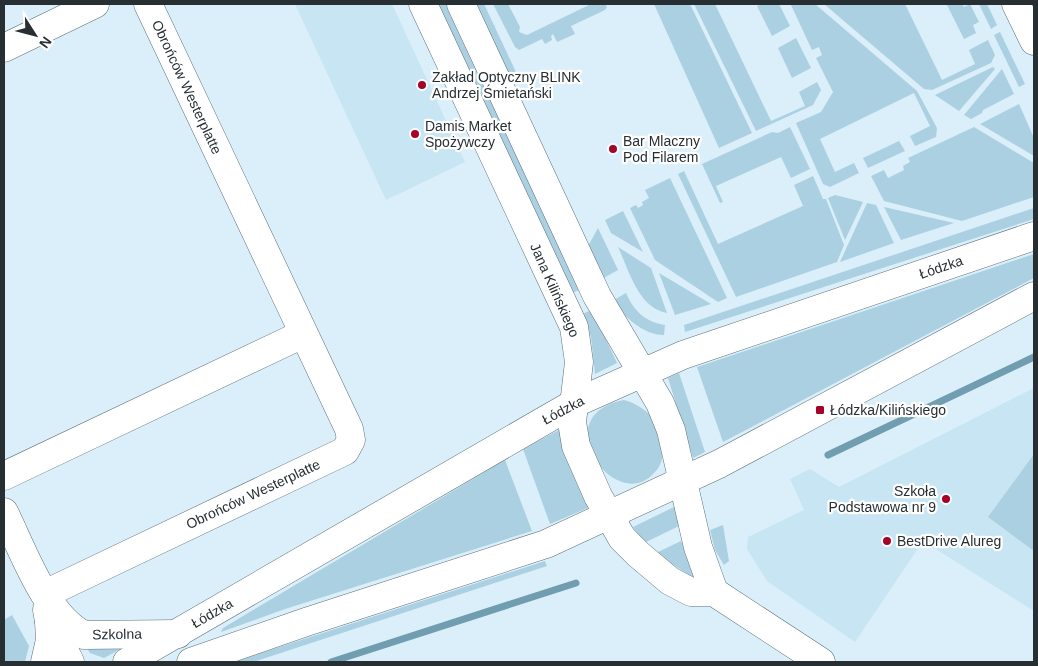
<svg xmlns="http://www.w3.org/2000/svg" width="1038" height="666" viewBox="0 0 1038 666" font-family="Helvetica,sans-serif">
  <style>
    .built { fill: #c8e5f3 }
    .green { fill: #abd0e2 }
    .lines { fill: none; stroke-linecap: round; stroke-linejoin: round }
    .stream { stroke: #719db1; stroke-width: 7 }
    .minor-casing { stroke: #5e7079; stroke-width: 29 }
    .major-casing { stroke: #5e7079; stroke-width: 29 }
    .minor { stroke: #fff; stroke-width: 28 }
    .major { stroke: #fff; stroke-width: 28 }
    .poi-dot { fill: #a30427; stroke: #fff; stroke-width: 2 }
    .labels { text-anchor: middle; dominant-baseline: central; stroke-width: 4.5; stroke-linejoin: round; paint-order: stroke }
    .poi-label { font-size: 14px; fill: #272f32; stroke: #fff; text-anchor: start }
    .street-label { font-size: 14px; fill: #272f32; stroke: #fff }
  </style>
  <rect width="100%" height="100%" fill="#daeff9"/>
  <g class="built">
    <polygon points="295,4 392,4 465,162 386,200"/>
    <polygon points="1034,388 1034,611 923,541 855,642 767,581 747,549 748,537 804,510 790,479 810,469 839,487"/>
  </g>
  <g class="green">
    <polygon points="437,4 449,4 582,289 572,293"/>
    <polygon points="474,4 484,4 516,72 507,75"/>
    <polygon points="493,4 508,4 520,27 519,32 527,35 591,4 605,4 607,7 605,10 571,26 575,34 557,42 553,34 551,36 552,40 545,44 542,39 519,50 515,47"/>
    <polygon points="654,4 690,4 752,133 719,148"/>
    <polygon points="694,4 715,4 771,121 805,106 799,92 817,82 821,90 813,105 756,131"/>
    <polygon points="761,4 779,4 790,26 772,36 757,6"/>
    <polygon points="793,4 815,4 917,91 937,128 936,137 915,146 910,136 930,126 914,93 820,139 835,172 854,163 859,173 830,187 823,184 796,123 821,112 833,92 816,58 822,55 819,47 812,50 791,5"/>
    <polygon points="824,4 905,4 942,80 975,64 969,50 988,40 995,55 991,63 932,90 924,89"/>
    <polygon points="951,4 962,4 964,7 970,4 979,22 973,25 976,33 964,39 947,5"/>
    <polygon points="979,4 987,4 997,25 991,29"/>
    <polygon points="1000,32 1025,84 1019,87 994,35"/>
    <polygon points="796,38 811,68 792,78 778,48"/>
    <polygon points="993,67 995,69 959,111 935,95"/>
    <polygon points="1002,69 1014,94 983,110 982,113 971,119 964,115"/>
    <polygon points="1019,104 1034,138 1034,156 980,124"/>
    <polygon points="790,127 810,169 791,178 781,157 716,186 723,202 720,203 702,164 772,132 778,133"/>
    <polygon points="974,127 1034,163 1034,197 962,221 884,201 871,176 884,170 888,178 904,170 903,166 910,162 908,158"/>
    <polygon points="899,141 905,151 868,168 863,158"/>
    <polygon points="684,171 718,244 803,206 794,185 813,176 823,199 826,199 844,245 837,262 736,297 678,174"/>
    <polygon points="670,178 727,298 718,302 655,260 630,208 636,205 638,208 643,205 642,202 649,198 645,190"/>
    <polygon points="835,195 863,202 845,240 828,198"/>
    <polygon points="867,203 876,205 894,243 840,262"/>
    <polygon points="884,207 954,223 901,240"/>
    <polygon points="1034,208 1034,219 685,332 684,325"/>
    <polygon points="623,211 643,252 611,233 605,220"/>
    <polygon points="598,228 618,270 602,279 587,248"/>
    <path d="M618 247 651 268 667 313C638 308 629 270 618 247Z"/>
    <polygon points="1034,254 1034,278 723,442 697,367"/>
    <polygon points="659,273 711,304 675,315"/>
    <path d="M626 293C634 311 645 322 665 325L664 335C643 335 625 317 612 301Z"/>
    <polygon points="592,310 617,363 595,374 591,337 582,314"/>
    <polygon points="679,373 705,452 693,458 668,378"/>
    <path d="M624 400C635 403 645 409 653 418 655 422 656 428 658 432 662 449 667 461 653 474 614 515 545 414 624 400Z"/>
    <polygon points="559,430 588,508 550,524 523,449"/>
    <polygon points="1034,454 1034,551 988,517"/>
    <polygon points="505,460 532,531 285,609 221,632 223,628"/>
    <polygon points="674,507 679,526 644,543 633,527"/>
    <polygon points="723,525 729,561 724,565 715,550 710,530"/>
    <polygon points="681,541 699,582 656,553"/>
    <polygon points="545,561 547,566 253,662 233,662"/>
    <polygon points="12,615 29,646 25,662 4,662 4,620"/>
    <polygon points="81,639 134,642 104,658 90,653"/>
  </g>
  <g class="lines">
    <g class="stream">
      <polyline points="828,455 1034,357"/>
      <polyline points="331,662 576,583"/>
    </g>
    <defs>
      <g id="minor">
        <polyline points="423,4 574,327 579,362 572,422 576,446 598,496 622,538 638,554 670,581 691,592 714,592 821,662"/>
        <polyline points="461,4 597,296 660,403 671,430 698,547 714,592"/>
        <polyline points="1016,4 1034,41"/>
        <polyline points="4,48 95,4"/>
        <polyline points="4,476 303,334"/>
        <path d="M4 512C23 550 45 615 84 635L178 634"/>
        <polyline points="45,594 345,451 351,440 349,429 148,4"/>
        <polyline points="47,610 49,621 70,662"/>
        <polyline points="45,662 50,640 49,621"/>
      </g>
      <g id="major">
        <polyline points="127,662 573,404 683,355 1034,236"/>
        <polyline points="191,662 306,622 546,544 719,464 1034,296"/>
      </g>
    </defs>
    <use href="#minor" class="minor-casing"/>
    <use href="#major" class="major-casing"/>
    <use href="#minor" class="minor"/>
    <use href="#major" class="major"/>
  </g>
  <g class="poi-dot">
    <circle cx="422" cy="85" r="5"/>
    <circle cx="415" cy="134" r="5"/>
    <circle cx="613" cy="149" r="5"/>
    <rect x="815" y="405" width="10" height="10" rx="2.5"/>
    <circle cx="946" cy="499" r="5"/>
    <circle cx="887" cy="541" r="5"/>
  </g>
  <g class="labels">
    <g class="poi-label">
      <text x="432" y="77">Zakład Optyczny BLINK<tspan x="432" dy="16">Andrzej Śmietański</tspan></text>
      <text x="425" y="126">Damis Market<tspan x="425" dy="16">Spożywczy</tspan></text>
      <text x="623" y="141">Bar Mlaczny<tspan x="623" dy="16">Pod Filarem</tspan></text>
      <text x="830" y="410">Łódzka/Kilińskiego</text>
      <text x="936" y="491" text-anchor="end">Szkoła<tspan x="936" dy="16">Podstawowa nr 9</tspan></text>
      <text x="897" y="541">BestDrive Alureg</text>
    </g>
    <g class="street-label">
      <text transform="translate(187 87) rotate(65)">Obrońców Westerplatte</text>
      <text transform="translate(941 267) rotate(-19)">Łódzka</text>
      <text transform="translate(555 290) rotate(66)">Jana Kilińskiego</text>
      <text transform="translate(563 410) rotate(-28)">Łódzka</text>
      <text transform="translate(253 494) rotate(-25)">Obrońców Westerplatte</text>
      <text transform="translate(212 613) rotate(-30)">Łódzka</text>
      <text transform="translate(117 634) rotate(-1)">Szkolna</text>
    </g>
  </g>
  <rect width="1038" height="666" fill="none" stroke="#272f32" stroke-width="10"/>
  <g transform="translate(35 35) rotate(126)" stroke="#ffffff" stroke-width="4" paint-order="stroke">
  <path d="M0-4L9 19L0 12L-9 19Z" fill="#272f32"/>
  <text y="-8" font-size="14" font-weight="bold" text-anchor="middle" fill="#272f32">N</text>
  </g>
</svg>
